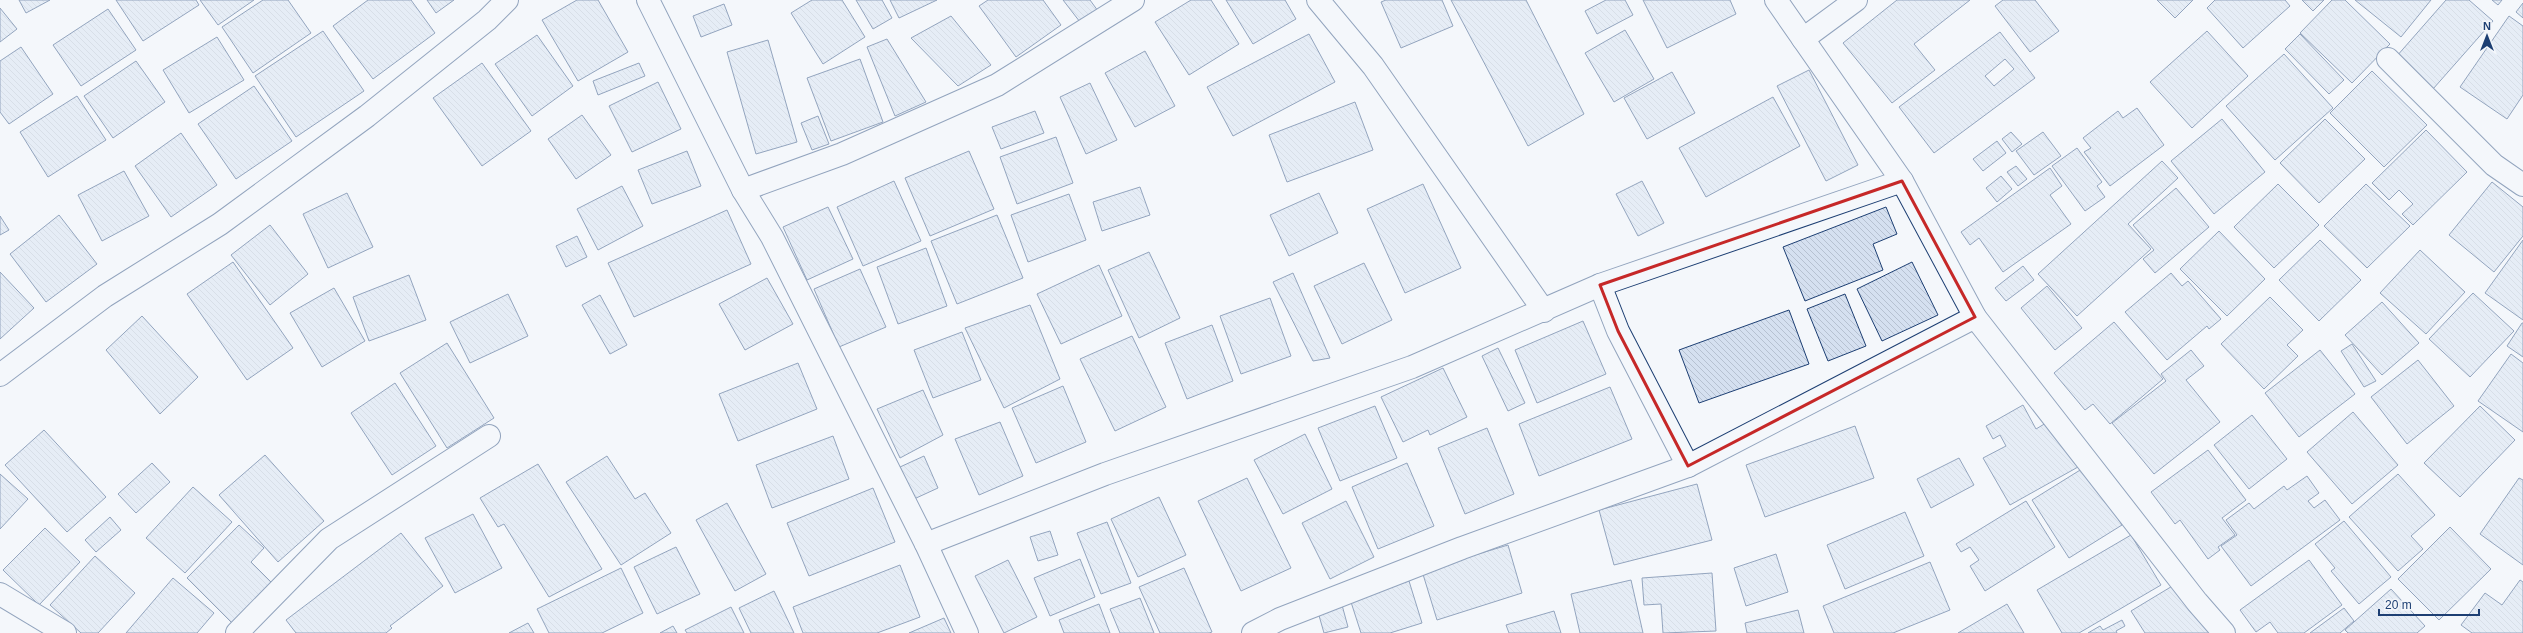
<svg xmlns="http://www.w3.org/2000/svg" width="2523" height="633" viewBox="0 0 2523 633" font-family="Helvetica,sans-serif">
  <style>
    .building { fill: url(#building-back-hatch); stroke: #1d3f73; fill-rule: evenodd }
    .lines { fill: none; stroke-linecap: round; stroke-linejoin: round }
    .street-casing { stroke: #1d3f73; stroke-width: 24 }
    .secondary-casing { stroke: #1d3f73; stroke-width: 24 }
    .street { stroke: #f4f7fb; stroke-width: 22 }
    .secondary { stroke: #f4f7fb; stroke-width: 22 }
    .marked { fill: none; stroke: #c62828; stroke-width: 3; stroke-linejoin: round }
  </style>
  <defs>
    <pattern id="building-back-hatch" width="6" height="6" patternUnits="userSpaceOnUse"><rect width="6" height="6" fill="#d5e0f0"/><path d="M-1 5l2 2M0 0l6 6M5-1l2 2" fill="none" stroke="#b6c1d1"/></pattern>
  </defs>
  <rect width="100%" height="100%" fill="#f4f7fb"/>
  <g class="building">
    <polygon points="19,0 50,0 26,13"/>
    <polygon points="116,0 196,0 199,5 143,41"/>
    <polygon points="200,0 254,0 218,25"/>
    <polygon points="263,0 288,0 311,33 253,73 222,27"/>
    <polygon points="368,0 411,0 435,33 373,79 333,26"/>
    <polygon points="427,0 454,0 436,13"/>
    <polygon points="577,0 598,0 628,52 578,81 542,20"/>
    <polygon points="812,0 842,0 865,37 823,64 791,13"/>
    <polygon points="856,0 882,0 892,18 873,29"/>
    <polygon points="890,0 937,0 899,18"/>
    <polygon points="988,0 1043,0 1061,25 1016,57 979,6"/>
    <polygon points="1063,0 1090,0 1098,11 1080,22"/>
    <polygon points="1191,0 1211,0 1239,44 1189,75 1155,22"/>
    <polygon points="1226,0 1285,0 1296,19 1253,44"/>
    <polygon points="1386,0 1442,0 1453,26 1401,48 1381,2"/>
    <polygon points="1451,0 1526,0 1584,114 1528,146"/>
    <polygon points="1606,0 1625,0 1633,15 1597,34 1585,11"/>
    <polygon points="1643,0 1730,0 1736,14 1667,48"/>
    <polygon points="1897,0 1970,0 1914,44 1935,70 1892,103 1843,43"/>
    <polygon points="2003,0 2035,0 2059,31 2030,52 1995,6"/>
    <polygon points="2157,0 2193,0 2175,18"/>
    <polygon points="2215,0 2285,0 2290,6 2243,48 2207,8"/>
    <polygon points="2302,0 2324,0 2313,11"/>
    <polygon points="2332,0 2345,0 2390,44 2352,83 2300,33"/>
    <polygon points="2355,0 2431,0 2401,37"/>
    <polygon points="2446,0 2469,0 2493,21 2433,89 2396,57"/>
    <polygon points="2492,0 2502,0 2498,5"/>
    <polygon points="2523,3 2523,18 2516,12"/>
    <polygon points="724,4 732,25 701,37 693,16"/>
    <polygon points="0,8 17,29 0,42"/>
    <polygon points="108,9 136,50 81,86 53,45"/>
    <polygon points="951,16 991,65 958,86 911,38"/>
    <polygon points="2509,16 2523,26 2523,95 2507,119 2460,87"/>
    <polygon points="1625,30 1654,79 1614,102 1585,53"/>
    <polygon points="323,31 364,91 296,137 255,76"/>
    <polygon points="2207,31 2248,76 2192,128 2150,82"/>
    <path d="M2000 32 2035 78 1934 153 1899 107ZM2005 59 2014 69 1994 86 1985 76Z"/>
    <polygon points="1309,34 1335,82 1233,136 1207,87"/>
    <polygon points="2300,34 2344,80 2329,94 2285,49"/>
    <polygon points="537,35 573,86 532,116 495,64"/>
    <polygon points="217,37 244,80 189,113 163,70"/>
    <polygon points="887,39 926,102 895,116 867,47"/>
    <polygon points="768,40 797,142 756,154 727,52"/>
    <polygon points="21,47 53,94 9,124 0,112 0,61"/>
    <polygon points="1145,51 1175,106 1135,127 1105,73"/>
    <polygon points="2284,54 2333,108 2275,160 2226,106"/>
    <polygon points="860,59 883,122 831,141 807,78"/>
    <polygon points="136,61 165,102 113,138 84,96"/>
    <polygon points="482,63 531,131 482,166 433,98"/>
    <polygon points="639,63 645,76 598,95 593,81"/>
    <polygon points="1809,70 1858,165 1826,181 1777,86"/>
    <polygon points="2372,71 2427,125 2384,167 2330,113"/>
    <polygon points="1672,72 1695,113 1647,139 1624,98"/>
    <polygon points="658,82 681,129 632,152 609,106"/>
    <polygon points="1090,83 1117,140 1086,154 1060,97"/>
    <polygon points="254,86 292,141 236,179 198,124"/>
    <polygon points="77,96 106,140 48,177 20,132"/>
    <polygon points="1773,97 1800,146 1706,197 1679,148"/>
    <polygon points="1355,102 1373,150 1287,182 1269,135"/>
    <polygon points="2137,108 2164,145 2110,186 2084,152 2091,148 2083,138 2118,111 2123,118"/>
    <polygon points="1035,111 1044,133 1001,149 992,127"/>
    <polygon points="582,115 611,155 576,179 548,139"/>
    <polygon points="818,116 829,144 812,150 801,123"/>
    <polygon points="2222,119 2265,172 2214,214 2171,161"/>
    <polygon points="2325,119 2365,159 2319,203 2280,163"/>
    <polygon points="2426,130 2467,172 2413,225 2402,214 2413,204 2399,190 2389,200 2372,183"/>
    <polygon points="2011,132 2022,144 2012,152 2002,139"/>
    <polygon points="2043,132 2061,156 2034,175 2016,151"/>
    <polygon points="181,133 217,185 171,217 135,166"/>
    <polygon points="1056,137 1073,183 1017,204 1000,157"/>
    <polygon points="1997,141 2006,153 1983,171 1973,159"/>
    <polygon points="2077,148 2102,182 2097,186 2105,197 2085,211 2052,166"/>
    <polygon points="687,151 701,186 652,204 638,170"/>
    <polygon points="969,151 994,209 930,236 905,178"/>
    <polygon points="2162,161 2178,178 2128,224 2151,249 2077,316 2038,274"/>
    <polygon points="2016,166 2027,179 2018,186 2007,172"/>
    <polygon points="2050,168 2062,186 2050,195 2071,224 2003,272 1979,238 1970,245 1961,232"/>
    <polygon points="124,171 149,216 102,241 78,195"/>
    <polygon points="2001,176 2012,189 1997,202 1986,188"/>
    <polygon points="894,181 921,241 863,266 837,207"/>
    <polygon points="1642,181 1664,223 1638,236 1616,194"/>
    <polygon points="2492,182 2523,207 2523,236 2494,272 2449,235"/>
    <polygon points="1423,184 1461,268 1405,293 1367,209"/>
    <polygon points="2278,184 2319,225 2274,268 2234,227"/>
    <polygon points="2366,184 2410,226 2367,268 2324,226"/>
    <polygon points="622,186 643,226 598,250 577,209"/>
    <polygon points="1140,187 1150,215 1102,231 1093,202"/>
    <polygon points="2176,188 2209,227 2155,273 2143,259 2154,250 2133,225"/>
    <polygon points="347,193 373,247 328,268 303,214"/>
    <polygon points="1319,193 1338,233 1289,256 1270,215"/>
    <polygon points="1069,194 1086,240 1028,262 1011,215"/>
    <polygon points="828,207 853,259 807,280 783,227"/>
    <polygon points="1886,207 1897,234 1873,244 1883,270 1805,301 1783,247"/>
    <polygon points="727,210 751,264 634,317 608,263"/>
    <polygon points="59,215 97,264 46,302 10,254"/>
    <polygon points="997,215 1023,278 957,304 931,241"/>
    <polygon points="0,216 9,230 0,235"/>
    <polygon points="270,225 308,274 270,305 231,255"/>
    <polygon points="2219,231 2265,279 2227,316 2180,269"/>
    <polygon points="577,236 587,257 566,267 556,246"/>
    <polygon points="2320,240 2361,280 2319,321 2279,280"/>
    <polygon points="2523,240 2523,320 2485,293"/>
    <polygon points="926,248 947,306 898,324 877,267"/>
    <polygon points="2420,250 2465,292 2426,334 2380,293"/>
    <polygon points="1149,252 1180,318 1139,338 1108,270"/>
    <polygon points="233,262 293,348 247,380 187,294"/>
    <polygon points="1912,262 1938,315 1882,341 1857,289"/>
    <polygon points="1364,263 1392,320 1342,344 1314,286"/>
    <polygon points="1099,265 1122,316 1061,344 1037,294"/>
    <polygon points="2023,266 2034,280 2006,301 1995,288"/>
    <polygon points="860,269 886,327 839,347 814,289"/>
    <polygon points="0,272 34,308 0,339"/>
    <polygon points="1293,273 1330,358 1313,361 1273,282"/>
    <polygon points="2171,273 2182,286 2188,281 2221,319 2209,329 2207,326 2167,360 2125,312"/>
    <polygon points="409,275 426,320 369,341 353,297"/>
    <polygon points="767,278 793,324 745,350 719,304"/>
    <polygon points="2047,286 2082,328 2055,350 2021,308"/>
    <polygon points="334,288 365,341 322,367 290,313"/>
    <polygon points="2473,293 2514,331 2470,377 2429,339"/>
    <polygon points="508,294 528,336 470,363 450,322"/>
    <polygon points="1845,294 1866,346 1828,361 1807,309"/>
    <polygon points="600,295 627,345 610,354 582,305"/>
    <polygon points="2270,297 2303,330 2287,345 2298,356 2264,389 2221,344"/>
    <polygon points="1270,298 1291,356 1241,374 1220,316"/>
    <polygon points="2382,302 2419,343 2382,375 2345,335"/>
    <polygon points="1030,305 1060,379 1004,408 965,328"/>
    <polygon points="1789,310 1809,364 1699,403 1679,350"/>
    <polygon points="142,316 198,377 160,414 106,350"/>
    <polygon points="1583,321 1606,374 1537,403 1515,350"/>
    <polygon points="2114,322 2163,379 2110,424 2093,404 2085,410 2054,373"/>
    <polygon points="2522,323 2523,323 2523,357 2507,346"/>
    <polygon points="1212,325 1233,381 1187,399 1165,343"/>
    <polygon points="962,332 981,380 933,398 914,350"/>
    <polygon points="1132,336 1166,407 1115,431 1080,359"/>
    <polygon points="447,343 494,418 447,448 400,373"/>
    <polygon points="2352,344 2376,381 2364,387 2341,351"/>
    <polygon points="1498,348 1525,403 1508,411 1482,356"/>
    <polygon points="2191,350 2204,366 2186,380 2220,422 2154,474 2112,423 2166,381 2161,374"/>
    <polygon points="2320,350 2355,394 2299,437 2265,393"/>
    <polygon points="2511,354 2523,363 2523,432 2478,401"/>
    <polygon points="2418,360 2454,406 2407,444 2371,397"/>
    <polygon points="798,363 817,409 738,441 719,394"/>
    <polygon points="1443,368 1467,417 1430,435 1428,430 1403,442 1381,397"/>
    <polygon points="395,383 436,446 392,475 351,413"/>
    <polygon points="1063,386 1086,442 1036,463 1012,408"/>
    <polygon points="1610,387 1632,439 1539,476 1519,424"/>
    <polygon points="923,390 943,435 900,458 877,409"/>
    <polygon points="2023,405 2036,429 2051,420 2078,467 2010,505 1983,458 2006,446 2000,435 1993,439 1986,426"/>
    <polygon points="1375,406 1397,458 1340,481 1318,428"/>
    <polygon points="2480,406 2515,440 2460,497 2424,463"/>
    <polygon points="2353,412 2398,465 2352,504 2307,452"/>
    <polygon points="2252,415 2287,459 2249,489 2214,445"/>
    <polygon points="1000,422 1023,476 979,495 955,439"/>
    <polygon points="1855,426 1874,478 1765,517 1746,465"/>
    <polygon points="1487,428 1514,494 1465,514 1438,448"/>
    <polygon points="44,430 106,497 67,532 5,465"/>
    <polygon points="1305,434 1332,489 1283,514 1254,460"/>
    <polygon points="833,436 849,479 772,508 756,465"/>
    <polygon points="2208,450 2246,500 2222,518 2235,535 2218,547 2220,550 2208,559 2180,520 2175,524 2151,492"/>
    <polygon points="265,455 324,521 278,562 219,495"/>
    <polygon points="607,456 635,499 645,493 671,533 621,565 566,482"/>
    <polygon points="924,456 938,488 914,499 900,467"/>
    <polygon points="1959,458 1974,485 1931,508 1917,479"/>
    <polygon points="152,463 170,482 136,513 118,494"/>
    <polygon points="1407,463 1434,526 1378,549 1352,487"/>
    <polygon points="538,464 602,569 549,597 504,524 498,527 480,498"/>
    <polygon points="2085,467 2122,525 2069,558 2032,500"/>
    <polygon points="0,474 28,499 0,529"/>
    <polygon points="2398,474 2435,515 2411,536 2423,549 2398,571 2349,517"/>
    <polygon points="2307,476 2319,493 2308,501 2314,508 2325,500 2340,520 2251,586 2221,546 2237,535 2226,520 2249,503 2254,509 2284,486 2287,490"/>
    <polygon points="1247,478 1291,568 1241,591 1198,501"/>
    <polygon points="2519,478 2523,480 2523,565 2480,534"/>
    <polygon points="1697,484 1712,540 1614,565 1599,510"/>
    <polygon points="193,487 232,522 185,573 146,538"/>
    <polygon points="873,488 895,542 809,576 787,523"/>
    <polygon points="1159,497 1186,555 1138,577 1111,519"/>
    <polygon points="1346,501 1374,557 1330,579 1302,523"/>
    <polygon points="2026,501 2055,547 1985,591 1970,566 1979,560 1970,547 1961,552 1956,544"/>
    <polygon points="727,503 766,574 735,591 696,520"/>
    <polygon points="1905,512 1924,556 1845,589 1827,545"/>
    <polygon points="473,514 502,568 455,593 425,538"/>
    <polygon points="110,517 121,530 96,552 85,540"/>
    <polygon points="2344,521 2391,577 2359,604 2331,571 2335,568 2315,544"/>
    <polygon points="1107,522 1131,583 1101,594 1077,533"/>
    <polygon points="239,525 264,548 251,562 272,583 232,623 187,578"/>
    <polygon points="2450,527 2491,569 2439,620 2398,579"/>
    <polygon points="45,528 80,562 39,605 3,570"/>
    <polygon points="1050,531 1058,555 1038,561 1030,537"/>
    <polygon points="401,533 443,586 390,626 392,628 386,633 296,633 286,620"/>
    <polygon points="2131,535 2161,585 2079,633 2062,633 2037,590"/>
    <polygon points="1508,545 1522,593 1437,620 1422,571"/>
    <polygon points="676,547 700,594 657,614 634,567"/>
    <polygon points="1776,554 1788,592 1746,606 1734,568"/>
    <polygon points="95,556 135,593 98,633 81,633 50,605"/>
    <polygon points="1080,559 1095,597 1050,616 1034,578"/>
    <polygon points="1008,560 1037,617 1004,633 975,576"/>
    <polygon points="2309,560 2342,605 2304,633 2278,633 2270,622 2256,632 2240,610"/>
    <polygon points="1930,562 1950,610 1893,633 1834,633 1823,606"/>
    <polygon points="900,565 920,617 877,633 803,633 793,607"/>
    <polygon points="621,568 643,613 602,633 549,633 537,609"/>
    <polygon points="1184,568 1212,632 1209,633 1160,633 1139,587"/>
    <polygon points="1712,573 1716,631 1663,633 1661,604 1644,605 1642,578"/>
    <polygon points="173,578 214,613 197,633 126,633"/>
    <polygon points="1631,580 1643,633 1580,633 1571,594"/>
    <polygon points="2520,580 2523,582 2523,633 2472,633 2461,625 2485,593 2502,605"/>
    <polygon points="1409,581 1422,623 1390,633 1361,633 1350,599"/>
    <polygon points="2179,582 2210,633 2145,633 2131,611"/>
    <polygon points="2391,589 2425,626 2417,633 2348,633 2345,630"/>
    <polygon points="774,591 794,633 751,633 739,608"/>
    <polygon points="1140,598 1154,633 1120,633 1110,609"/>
    <polygon points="1099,604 1110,633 1064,633 1059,620"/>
    <polygon points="2007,604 2024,633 1958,633"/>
    <polygon points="1342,605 1348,627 1324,633 1318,612"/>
    <polygon points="731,607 744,633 687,633 685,630"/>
    <polygon points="2344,608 2354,621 2340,633 2310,633"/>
    <polygon points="1798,610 1804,633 1747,633 1745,623"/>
    <polygon points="1554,611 1561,633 1509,633 1506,625"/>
    <polygon points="944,618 951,633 909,633"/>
    <polygon points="2122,620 2125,626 2116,631 2117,633 2088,633 2100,626 2103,630"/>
    <polygon points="528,623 534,633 509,633"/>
    <polygon points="673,626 677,633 660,633"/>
  </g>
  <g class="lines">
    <defs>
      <g id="street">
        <polyline points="648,0 743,190 772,237 926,544 967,633"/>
        <polyline points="1318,0 1373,66 1544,311"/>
        <polyline points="1803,39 1856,0"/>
        <polyline points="2388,59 2494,165 2523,185"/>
        <polyline points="743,190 842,154 997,85 1133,0"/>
        <polyline points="1600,285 1618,331 1688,466"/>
        <polyline points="0,375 105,296 220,224 367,116 487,20 507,0"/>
        <polyline points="926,544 1105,474 1412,367 1600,285 1902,181"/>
        <polyline points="0,594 65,633"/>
        <polyline points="237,633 329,539 489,436"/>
        <polyline points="1253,633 1280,619 1462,548 1688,466 1975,317"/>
      </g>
      <polyline id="secondary" points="1776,0 1902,181 1975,317 2197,602 2224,633"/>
    </defs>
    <use href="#street" class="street-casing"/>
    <use href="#secondary" class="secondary-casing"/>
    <use href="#street" class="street"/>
    <use href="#secondary" class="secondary"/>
  </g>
  <path d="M0 0H2523V633H0ZM1902 181 1975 317 1688 466 1618 331 1600 285Z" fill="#f4f7fb" fill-opacity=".55" fill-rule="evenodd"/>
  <path class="marked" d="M1902 181 1975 317 1688 466 1618 331 1600 285Z"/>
  <g transform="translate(2487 36)" stroke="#f4f7fb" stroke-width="3" paint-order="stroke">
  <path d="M0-3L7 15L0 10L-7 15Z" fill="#1d3f73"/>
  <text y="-6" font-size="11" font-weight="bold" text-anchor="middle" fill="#1d3f73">N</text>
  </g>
  <path d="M2379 609v6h100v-6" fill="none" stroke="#1d3f73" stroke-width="2"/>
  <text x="2385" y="609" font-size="12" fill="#1d3f73" stroke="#f4f7fb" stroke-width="3" paint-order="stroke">20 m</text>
</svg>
